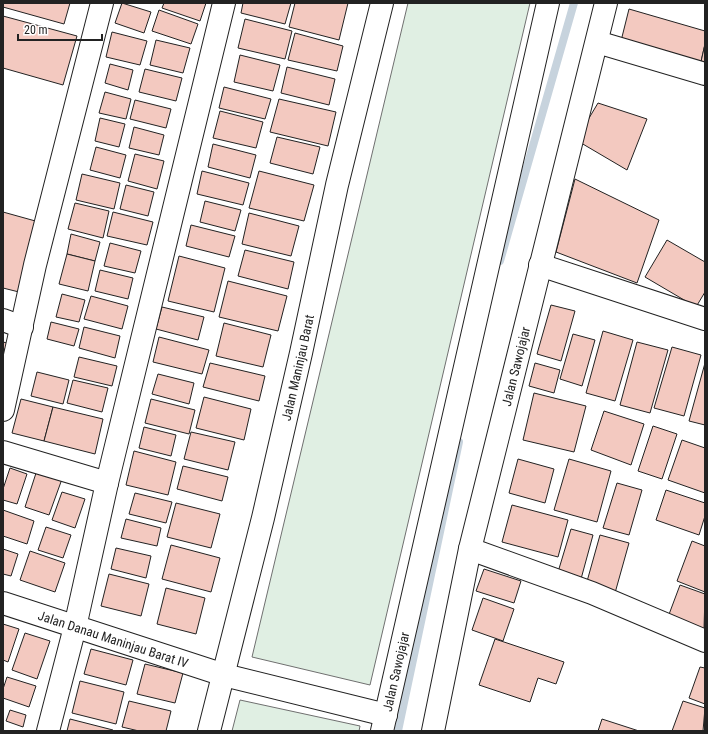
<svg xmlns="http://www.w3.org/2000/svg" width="708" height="734" viewBox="0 0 708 734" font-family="'Roboto Condensed',sans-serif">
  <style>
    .green { fill: #e0efe3; stroke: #6f6f6f }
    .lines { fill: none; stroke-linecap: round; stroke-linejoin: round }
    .stream { stroke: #c7d3dd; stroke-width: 8 }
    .building { fill: #f3c9c0; stroke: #222 }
    .minor-casing { stroke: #222; stroke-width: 24 }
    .major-casing { stroke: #222; stroke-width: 24 }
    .minor { stroke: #fff; stroke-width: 22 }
    .major { stroke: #fff; stroke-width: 22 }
    .labels { text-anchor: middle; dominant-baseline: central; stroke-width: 3; stroke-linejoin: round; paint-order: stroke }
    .street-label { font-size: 13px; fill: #222; stroke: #fff }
  </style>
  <rect width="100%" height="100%" fill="#fff"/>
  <g class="green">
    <polygon points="408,3 530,3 370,685 252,657"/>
    <polygon points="240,700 360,726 359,731 232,731"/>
  </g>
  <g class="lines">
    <g class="stream">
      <polyline points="500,261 574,3"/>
      <polyline points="398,731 459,442"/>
    </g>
  </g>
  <g class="building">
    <polygon points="3,3 70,3 64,24 3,7"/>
    <polygon points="122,3 151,12 144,33 115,23"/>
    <polygon points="164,3 206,3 200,21 162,8"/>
    <polygon points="243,3 291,3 285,24 241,13"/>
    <polygon points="295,3 348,3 339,40 289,27"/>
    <polygon points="629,9 705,31 705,44 700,66 620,45"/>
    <polygon points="159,10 198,24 191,44 152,31"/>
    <polygon points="3,16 77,36 63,85 3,68"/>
    <polygon points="245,19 292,31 285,59 238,48"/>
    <polygon points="112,32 147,41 140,65 106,57"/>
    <polygon points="295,33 343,46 337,71 288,60"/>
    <polygon points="156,40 190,48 183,73 150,65"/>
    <polygon points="705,44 705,68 700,66"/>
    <polygon points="240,55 280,65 273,91 234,82"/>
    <polygon points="110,64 133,70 128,90 105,83"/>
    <polygon points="287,67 335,79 329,105 281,93"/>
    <polygon points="145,69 182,78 176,101 139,92"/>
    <polygon points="224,87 271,99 265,119 219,108"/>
    <polygon points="105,92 131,99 126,119 99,113"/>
    <polygon points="279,99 336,112 328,146 270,132"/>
    <polygon points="135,100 171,109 166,128 130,119"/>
    <polygon points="598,103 647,119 627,170 576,140"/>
    <polygon points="220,111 263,122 256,148 213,138"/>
    <polygon points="100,118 125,124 119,147 95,141"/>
    <polygon points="134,127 164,135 159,155 129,148"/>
    <polygon points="277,137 320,147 313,174 270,163"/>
    <polygon points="213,144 256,155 250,178 208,167"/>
    <polygon points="96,147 126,155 120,178 90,170"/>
    <polygon points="135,154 164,161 157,189 128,181"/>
    <polygon points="202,171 249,183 243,205 197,194"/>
    <polygon points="259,171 314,185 304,221 249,208"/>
    <polygon points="82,174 120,183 114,209 76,200"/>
    <polygon points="575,179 659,220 637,283 556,252"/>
    <polygon points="126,185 154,192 148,216 120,209"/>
    <polygon points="205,201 241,210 235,231 200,222"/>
    <polygon points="75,203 109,211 103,238 68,229"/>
    <polygon points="3,212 39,222 19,292 3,288"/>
    <polygon points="113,212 153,222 147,245 107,236"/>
    <polygon points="249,213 299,226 291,256 242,244"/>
    <polygon points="191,225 235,236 229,257 186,246"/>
    <polygon points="71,234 100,242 95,261 67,254"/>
    <polygon points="667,240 705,262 705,292 696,307 645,277"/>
    <polygon points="110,243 141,251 135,273 104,266"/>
    <polygon points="245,250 294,262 288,289 238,276"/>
    <polygon points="67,254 95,261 88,291 59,284"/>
    <polygon points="179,256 225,268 214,312 168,301"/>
    <polygon points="100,270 133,278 128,299 95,291"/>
    <polygon points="228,281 287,296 278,331 219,317"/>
    <polygon points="62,294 85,300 79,322 56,317"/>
    <polygon points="91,296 128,306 122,329 84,319"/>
    <polygon points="551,305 575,311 561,361 537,354"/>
    <polygon points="162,307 204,317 198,340 156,329"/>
    <polygon points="51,322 79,329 74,346 47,339"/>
    <polygon points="224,323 271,335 263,367 216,356"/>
    <polygon points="84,327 120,336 115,358 79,348"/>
    <polygon points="603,331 633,340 615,401 586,393"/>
    <polygon points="573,334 595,340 582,386 560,379"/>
    <polygon points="159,337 209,350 202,374 153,362"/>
    <polygon points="3,342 7,343 3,355"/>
    <polygon points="637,342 668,350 650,413 620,405"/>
    <polygon points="672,347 701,355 684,416 654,408"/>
    <polygon points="79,357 117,366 112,386 74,377"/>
    <polygon points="210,363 265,376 259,401 203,387"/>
    <polygon points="535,363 560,370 554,393 529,386"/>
    <polygon points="705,363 705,425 689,421"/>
    <polygon points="37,372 69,380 63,404 31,396"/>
    <polygon points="158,374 194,383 189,404 152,394"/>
    <polygon points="73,380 108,388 102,412 67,403"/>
    <polygon points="534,393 586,406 574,452 523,440"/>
    <polygon points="204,397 251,409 244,440 196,428"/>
    <polygon points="21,399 53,407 44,441 12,433"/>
    <polygon points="151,399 195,410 189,434 145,423"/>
    <polygon points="53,407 103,419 95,454 44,441"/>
    <polygon points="604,411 644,424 631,465 591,450"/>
    <polygon points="653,426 677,434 662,479 638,471"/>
    <polygon points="144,427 176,435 171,456 139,448"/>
    <polygon points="191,432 235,442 228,470 184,459"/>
    <polygon points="682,440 705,448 705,493 668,480"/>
    <polygon points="134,451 176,462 168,495 126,485"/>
    <polygon points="518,459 554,469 545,503 509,493"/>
    <polygon points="569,459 611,471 597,522 554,510"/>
    <polygon points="183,466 228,477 222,501 177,489"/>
    <polygon points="10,468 27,474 17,504 3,500 3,489"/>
    <polygon points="37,470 62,479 49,515 25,507"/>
    <polygon points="617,483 642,490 629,535 603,528"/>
    <polygon points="666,490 705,503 705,516 699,535 656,520"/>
    <polygon points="62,492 85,499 75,528 52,520"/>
    <polygon points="135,493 172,502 166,523 129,514"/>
    <polygon points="176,503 220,514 211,548 167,537"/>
    <polygon points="512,505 568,520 558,557 502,542"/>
    <polygon points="3,510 34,521 27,544 3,536"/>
    <polygon points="126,519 161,528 157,546 121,538"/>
    <polygon points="46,527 71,535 63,558 38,550"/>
    <polygon points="571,529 593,535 581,579 558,572"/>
    <polygon points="600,535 629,543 615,593 586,585"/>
    <polygon points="692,541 705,546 705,592 677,581"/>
    <polygon points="171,545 220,558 211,592 162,579"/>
    <polygon points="116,548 151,556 146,578 111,569"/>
    <polygon points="3,549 18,554 11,576 3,574"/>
    <polygon points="30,551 65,563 55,592 20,580"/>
    <polygon points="484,569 521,581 514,603 476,591"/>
    <polygon points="109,574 149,584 141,616 101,606"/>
    <polygon points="680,585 705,594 704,630 668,617"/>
    <polygon points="166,588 205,598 196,634 157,624"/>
    <polygon points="483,598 514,609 503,641 472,630"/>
    <polygon points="3,624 19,629 8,662 3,660"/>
    <polygon points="25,633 50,641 37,679 12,670"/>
    <polygon points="495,639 564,662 556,684 538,678 530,702 479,685"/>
    <polygon points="91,649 133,660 126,685 84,674"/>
    <polygon points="145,664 183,673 175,703 137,694"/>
    <polygon points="700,667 705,668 705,704 689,698"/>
    <polygon points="7,677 36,686 29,707 3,698 3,689"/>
    <polygon points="80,681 124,692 116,724 72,713"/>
    <polygon points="129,701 171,711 166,731 139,731 122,727"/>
    <polygon points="683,701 705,708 703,731 672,731"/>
    <polygon points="10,710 26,715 23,727 6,721"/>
    <polygon points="70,719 113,730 113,731 67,731"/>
    <polygon points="602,719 639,731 598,731"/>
  </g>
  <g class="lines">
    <defs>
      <g id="minor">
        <polyline points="597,42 705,74"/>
        <polyline points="540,265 705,319"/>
        <polyline points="3,320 22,327"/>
        <polyline points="3,410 35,265 102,3"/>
        <polyline points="3,452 107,483"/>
        <polyline points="470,549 592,593 705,641"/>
        <path id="s1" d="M3 603 224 675 386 715"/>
        <polyline points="48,731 75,627 107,483 224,3"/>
        <path id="s2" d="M209 731 263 518 301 353 337 185 382 3"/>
      </g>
      <g id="major">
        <path id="s3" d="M382 731 548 3"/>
        <path id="s4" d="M433 731 470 549 606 3"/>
      </g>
    </defs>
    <use href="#minor" class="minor-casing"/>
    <use href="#major" class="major-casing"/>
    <use href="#minor" class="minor"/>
    <use href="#major" class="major"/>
  </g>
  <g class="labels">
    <g class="street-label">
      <text stroke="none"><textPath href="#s4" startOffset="374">Jalan Sawojajar</textPath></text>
      <text stroke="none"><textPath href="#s2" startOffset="374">Jalan Maninjau Barat</textPath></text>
      <text stroke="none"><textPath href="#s1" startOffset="116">Jalan Danau Maninjau Barat IV</textPath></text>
      <text stroke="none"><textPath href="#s3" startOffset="61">Jalan Sawojajar</textPath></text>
    </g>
  </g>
  <rect width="708" height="734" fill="none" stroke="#222222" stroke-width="8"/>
  <path d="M18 34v6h84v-6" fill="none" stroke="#222222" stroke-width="2"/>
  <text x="24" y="34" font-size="12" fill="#222222" stroke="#ffffff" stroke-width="3" paint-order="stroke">20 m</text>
</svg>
